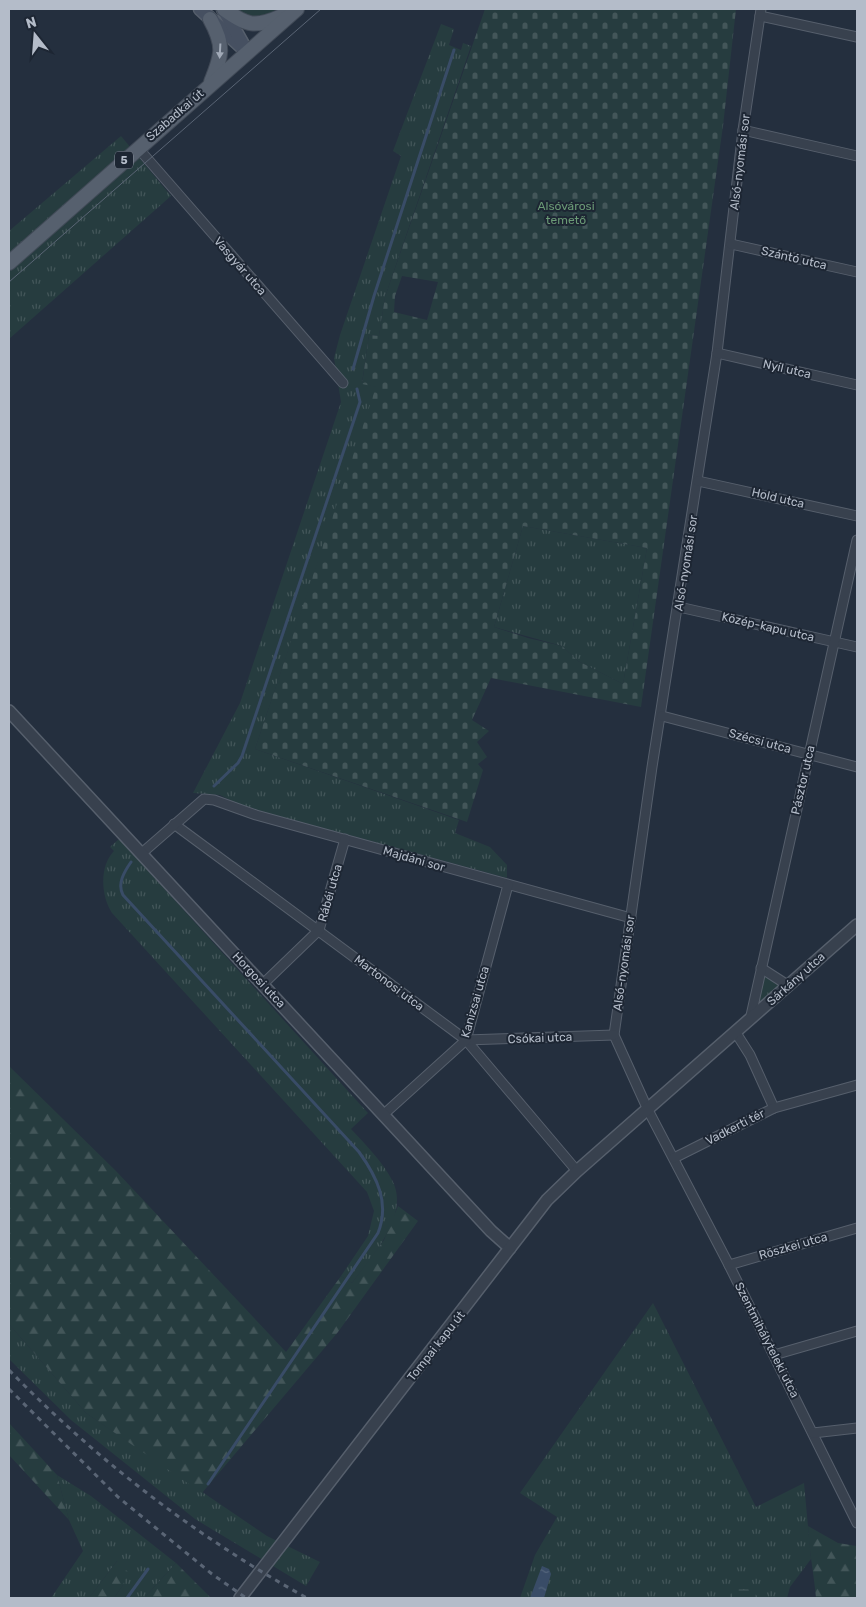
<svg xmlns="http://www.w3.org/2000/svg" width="866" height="1607" viewBox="0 0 866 1607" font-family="Rubik,sans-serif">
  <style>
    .grass { fill: url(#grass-tufts) }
    .forest { fill: url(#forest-firs) }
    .wetland { fill: url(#wetland-marsh) }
    .cemetery { fill: url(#cemetery-stones); fill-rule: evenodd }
    .water { fill: url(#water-ripples) }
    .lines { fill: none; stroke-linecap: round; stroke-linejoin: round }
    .stream { stroke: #394c67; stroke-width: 3 }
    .minor-casing { stroke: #565f6c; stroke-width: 11 }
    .tertiary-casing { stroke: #565f6c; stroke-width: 14 }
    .secondary-casing { stroke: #565f6c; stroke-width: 15 }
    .primary-casing { stroke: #414a57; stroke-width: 16 }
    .minor { stroke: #38414e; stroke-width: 9 }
    .tertiary { stroke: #38414e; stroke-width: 11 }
    .secondary { stroke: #465061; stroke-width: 12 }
    .primary { stroke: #56606e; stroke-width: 14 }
    .tram { stroke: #5a6575; stroke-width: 1 }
    .rail { stroke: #5a6575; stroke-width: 3; stroke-dasharray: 5 5; stroke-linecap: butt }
    .oneway { fill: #a1aab7 }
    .labels { text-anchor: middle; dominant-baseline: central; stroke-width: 4; stroke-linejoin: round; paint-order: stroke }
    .shield { fill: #1d2633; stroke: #878f9c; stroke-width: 1 }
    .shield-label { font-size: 11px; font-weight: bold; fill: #b4bcc9 }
    .street-label { font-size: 12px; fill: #b4bcc9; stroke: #1d2633 }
    .park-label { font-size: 12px; fill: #6b9a76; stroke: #1d2633 }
  </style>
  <defs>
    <pattern id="grass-tufts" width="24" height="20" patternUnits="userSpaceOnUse" patternTransform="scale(1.25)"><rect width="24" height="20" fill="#263c3f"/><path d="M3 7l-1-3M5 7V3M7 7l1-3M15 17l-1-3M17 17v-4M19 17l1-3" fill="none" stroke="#435659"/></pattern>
    <pattern id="forest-firs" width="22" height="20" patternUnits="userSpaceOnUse" patternTransform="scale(1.25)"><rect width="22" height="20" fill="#263c3f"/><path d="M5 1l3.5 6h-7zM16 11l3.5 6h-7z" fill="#435659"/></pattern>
    <pattern id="wetland-marsh" width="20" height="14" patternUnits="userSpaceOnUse" patternTransform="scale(1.25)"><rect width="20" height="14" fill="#263c3f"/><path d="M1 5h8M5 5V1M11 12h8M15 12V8" fill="none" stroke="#435659"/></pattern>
    <pattern id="cemetery-stones" width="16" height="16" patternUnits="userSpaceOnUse" patternTransform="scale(1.25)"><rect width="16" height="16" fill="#263c3f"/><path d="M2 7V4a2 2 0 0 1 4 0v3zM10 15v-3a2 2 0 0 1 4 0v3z" fill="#435659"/></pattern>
    <pattern id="water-ripples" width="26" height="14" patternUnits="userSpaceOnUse" patternTransform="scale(1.25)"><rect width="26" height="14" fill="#394c67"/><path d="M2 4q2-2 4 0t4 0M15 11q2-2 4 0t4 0" fill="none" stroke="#53647b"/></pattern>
  </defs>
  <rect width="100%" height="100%" fill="#242f3e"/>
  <g class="grass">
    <polygon points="233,9 276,9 265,19 248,17"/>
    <polygon points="441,24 454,29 449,45 461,50 463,43 471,46 385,297 379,336 369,335 362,383 377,387 255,749 459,820 455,833 490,847 507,865 507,878 242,806 220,795 193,793 240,703 341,402 334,358 340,335 401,156 393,151"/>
    <polygon points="121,136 171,196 9,339 9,231"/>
    <polygon points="523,526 647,548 623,684 578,661 562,646 494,627"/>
    <path d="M119 839 368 1113 351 1129C366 1145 382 1161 392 1180 411 1215 371 1257 352 1283L341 1276 368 1236 374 1211 367 1192 112 913C100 894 100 865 114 851L110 847Z"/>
    <polygon points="764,976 781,986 761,1004 756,1002"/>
    <polygon points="653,1303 756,1507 804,1483 811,1559 790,1587 787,1598 520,1598 535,1555 557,1517 520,1493"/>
    <polygon points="9,1324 86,1413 267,1536 320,1562 306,1586 195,1519 71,1420 9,1359"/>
    <polygon points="57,1475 91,1496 176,1563 144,1598 114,1598 123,1585 117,1561 89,1598 51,1598 83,1551 69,1520"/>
  </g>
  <g class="forest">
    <polygon points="9,1066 116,1171 286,1352 341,1276 352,1283 384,1240 398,1206 418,1221 338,1332 202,1493 86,1413 9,1324"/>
    <polygon points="9,1423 57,1475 69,1520 9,1455"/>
    <path d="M808 1526 838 1543 857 1546V1598H816C814 1574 809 1551 808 1526Z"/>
    <polygon points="117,1561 128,1572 123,1585 114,1598 89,1598"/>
    <polygon points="176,1563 211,1598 144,1598"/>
  </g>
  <polygon class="wetland" points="739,1589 748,1589 760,1598 727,1598 731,1593"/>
  <path class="cemetery" d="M485 9H736L723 126 641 707 491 678 472 720 489 731 477 742 487 757 478 764 483 770 467 822 255 749 376 387 362 384 369 335 379 336 385 297ZM402 276 438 282 427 320 394 312 395 296ZM523 526 647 548 623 684 578 661 562 646 528 638 494 627Z"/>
  <polygon class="water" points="542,1566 549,1569 551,1574 544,1598 530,1598"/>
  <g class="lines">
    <g class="stream">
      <polyline points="353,369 374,296 454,50"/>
      <polyline points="214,786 238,763 242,756 360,402 357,389"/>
      <path d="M131 862C124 872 117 884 123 895L359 1152C377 1177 390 1203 378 1233L208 1484"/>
      <polyline points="127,1598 148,1569"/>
    </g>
    <defs>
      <g id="minor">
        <polyline points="761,9 743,130 717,353 652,767 614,1035 648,1110 729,1265 857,1523"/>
        <polyline points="760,16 857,37"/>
        <polyline points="743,130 857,156"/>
        <polyline points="138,148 343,383"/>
        <polyline points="731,244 857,272"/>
        <polyline points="717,353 857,385"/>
        <polyline points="698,481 857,516"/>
        <polyline points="679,607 857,647"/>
        <polyline points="662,716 857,767"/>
        <polyline points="174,824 466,1040 577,1171"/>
        <polyline points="142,853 204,799 214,800 256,815 631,918"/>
        <polyline points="761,968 789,986"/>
        <polyline points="263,984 319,930 345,839"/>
        <polyline points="750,1020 857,540"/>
        <polyline points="736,1033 750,1055 774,1108"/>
        <polyline points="466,1040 614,1035"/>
        <polyline points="383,1115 466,1040 508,885"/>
        <polyline points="674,1158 774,1108 857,1085"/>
        <polyline points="729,1265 857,1228"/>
        <polyline points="774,1355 857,1331"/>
        <polyline points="813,1433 857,1428"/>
      </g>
      <g id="tertiary">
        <polyline points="9,711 491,1231 510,1248"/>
        <polyline points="240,1598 547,1200 577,1171 857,925"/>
      </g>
      <g id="secondary">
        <polyline points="200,9 247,52"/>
        <polyline points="223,9 245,48"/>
      </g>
      <g id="primary">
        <path d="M224 9C247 26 255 28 282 16"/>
        <path d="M210 19C225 46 222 55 211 82"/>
        <polyline points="9,263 297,9"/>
      </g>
    </defs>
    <use href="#minor" class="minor-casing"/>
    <use href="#tertiary" class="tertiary-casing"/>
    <use href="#secondary" class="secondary-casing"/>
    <use href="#primary" class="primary-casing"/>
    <use href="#minor" class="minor"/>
    <use href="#tertiary" class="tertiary"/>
    <use href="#secondary" class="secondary"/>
    <use href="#primary" class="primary"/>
    <polyline class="tram" points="9,282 321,9"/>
    <g class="rail">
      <path d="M9 1370C98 1461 195 1536 307 1598"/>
      <polyline points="9,1389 118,1497 212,1574 246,1598"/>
    </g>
  </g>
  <defs><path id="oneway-solid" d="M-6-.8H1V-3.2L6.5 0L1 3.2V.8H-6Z" transform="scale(1.25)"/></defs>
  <use class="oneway" href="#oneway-solid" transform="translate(220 51) rotate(93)"/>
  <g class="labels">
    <rect class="shield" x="115" y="151.5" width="18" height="17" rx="4"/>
    <g class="shield-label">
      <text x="124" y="160">5</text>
    </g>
    <g class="street-label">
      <text transform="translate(175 115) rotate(-41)">Szabadkai út</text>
      <text transform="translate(740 162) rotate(-83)">Alsó-nyomási sor</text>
      <text transform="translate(794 258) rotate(13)">Szántó utca</text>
      <text transform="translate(240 266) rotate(49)">Vasgyár utca</text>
      <text transform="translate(787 369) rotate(13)">Nyíl utca</text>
      <text transform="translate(778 498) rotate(13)">Hold utca</text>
      <text transform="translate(686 563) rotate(-81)">Alsó-nyomási sor</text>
      <text transform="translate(768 627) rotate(13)">Közép-kapu utca</text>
      <text transform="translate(760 741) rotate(15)">Szécsi utca</text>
      <text transform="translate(803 780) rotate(-77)">Pásztor utca</text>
      <text transform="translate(414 859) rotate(16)">Majdáni sor</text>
      <text transform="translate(330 893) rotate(-74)">Rábéi utca</text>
      <text transform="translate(624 963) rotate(-82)">Alsó-nyomási sor</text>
      <text transform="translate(796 979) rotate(-42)">Sárkány utca</text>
      <text transform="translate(259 980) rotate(47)">Horgosi utca</text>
      <text transform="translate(389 983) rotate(37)">Martonosi utca</text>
      <text transform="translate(475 1002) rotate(-74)">Kanizsai utca</text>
      <text transform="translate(540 1038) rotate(-2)">Csókai utca</text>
      <text transform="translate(735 1127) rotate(-27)">Vadkerti tér</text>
      <text transform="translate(793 1246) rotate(-16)">Röszkei utca</text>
      <text transform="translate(767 1340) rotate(63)">Szentmihályteleki utca</text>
      <text transform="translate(436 1346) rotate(-52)">Tompai kapu út</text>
    </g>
    <g class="park-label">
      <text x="566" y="206">Alsóvárosi<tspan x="566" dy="14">temető</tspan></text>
    </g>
  </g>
  <rect width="866" height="1607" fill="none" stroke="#b4bcc9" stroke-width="20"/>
  <g transform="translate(35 35) rotate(343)" stroke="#1d2633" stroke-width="4" paint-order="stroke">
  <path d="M0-4L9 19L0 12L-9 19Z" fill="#b4bcc9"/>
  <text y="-8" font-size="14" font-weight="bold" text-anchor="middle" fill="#b4bcc9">N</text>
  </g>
</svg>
